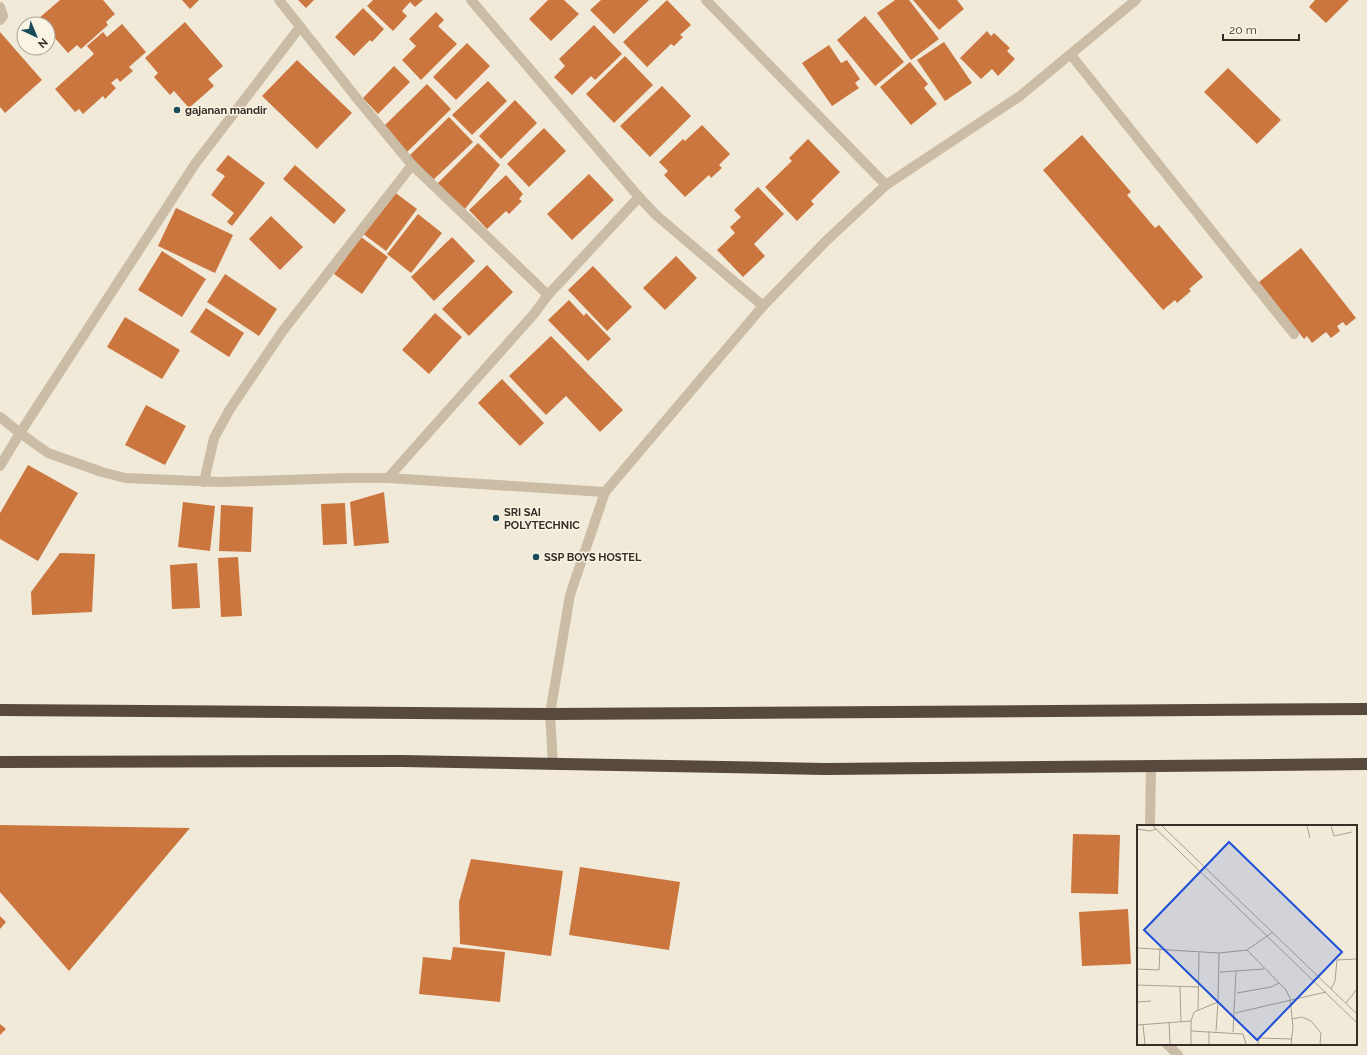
<svg xmlns="http://www.w3.org/2000/svg" width="1367" height="1055" viewBox="0 0 1367 1055" font-family="Raleway,sans-serif">
  <style>
    .building { fill: #cb763f }
    .lines { fill: none; stroke-linecap: round; stroke-linejoin: round }
    .lane { stroke: #cbbca5; stroke-width: 10 }
    .street { stroke: #cbbca5; stroke-width: 10 }
    .highway { stroke: #57493d; stroke-width: 12 }
    .poi-dot { fill: #1a4b59; stroke: #faf4e5; stroke-width: 1.5 }
    .labels { text-anchor: middle; dominant-baseline: central; stroke-width: 3; stroke-linejoin: round; paint-order: stroke }
    .poi-label { font-size: 11px; font-weight: bold; fill: #362e26; stroke: #faf4e5; text-anchor: start }
    .inset-road { fill: none; stroke: #a79f91; stroke-width: 1 }
    .view { fill: #1d4ed8; fill-opacity: 0.15; stroke: #1d4ed8; stroke-width: 2 }
    .inset-edge { fill: none; stroke: #362e26; stroke-width: 2 }
  </style>
  <rect width="100%" height="100%" fill="#f2ead9"/>
  <g class="building">
    <polygon points="60,0 103,0 115,14 106,22 108,25 81,49 77,45 68,53 48,30 48,24 43,24 38,19"/>
    <polygon points="182,0 199,0 190,9"/>
    <polygon points="298,0 314,0 306,8"/>
    <polygon points="373,0 423,0 415,7 410,2 402,11 407,16 393,31 367,6"/>
    <polygon points="548,0 564,0 579,14 551,41 529,19"/>
    <polygon points="601,0 649,0 614,34 590,10"/>
    <polygon points="667,0 691,25 680,35 683,37 674,46 671,44 647,67 623,42"/>
    <polygon points="895,0 909,0 939,39 911,60 877,13"/>
    <polygon points="913,0 957,0 964,9 939,30"/>
    <polygon points="1315,0 1349,0 1326,23 1309,7"/>
    <polygon points="363,8 384,29 372,42 370,40 354,56 335,37"/>
    <polygon points="436,12 444,20 438,26 457,44 421,80 402,60 416,46 409,39"/>
    <polygon points="865,16 904,62 875,86 837,40"/>
    <polygon points="185,22 223,66 208,79 214,86 189,108 174,91 170,95 154,77 158,73 145,58"/>
    <polygon points="122,24 146,52 129,67 133,71 120,82 117,78 111,83 116,88 105,99 103,96 83,114 79,109 75,112 55,89 94,54 87,46 103,32 107,37"/>
    <polygon points="594,25 622,54 595,80 591,76 572,95 554,77 565,66 559,59"/>
    <polygon points="987,31 991,36 994,33 1010,48 1007,51 1015,59 998,76 992,69 981,79 960,58"/>
    <polygon points="0,32 42,80 5,113 0,107"/>
    <polygon points="944,42 972,83 945,101 917,60"/>
    <polygon points="467,43 490,66 456,100 433,77"/>
    <polygon points="829,45 841,63 847,60 860,79 855,83 859,88 832,106 802,63"/>
    <polygon points="625,56 653,85 614,123 586,94"/>
    <polygon points="297,60 352,113 317,149 262,96"/>
    <polygon points="910,62 928,84 924,88 937,104 911,125 880,87"/>
    <polygon points="394,66 410,82 378,114 363,98"/>
    <polygon points="1228,68 1281,120 1257,144 1204,92"/>
    <polygon points="488,81 507,101 472,135 452,115"/>
    <polygon points="427,84 451,109 406,153 382,128"/>
    <polygon points="662,86 691,116 650,157 620,126"/>
    <polygon points="515,100 537,123 501,159 479,136"/>
    <polygon points="449,117 473,142 432,181 408,157"/>
    <polygon points="702,125 730,154 719,165 722,168 711,178 709,175 685,197 664,175 668,171 659,162 683,139 685,141"/>
    <polygon points="544,128 566,151 529,187 507,164"/>
    <polygon points="1082,135 1131,192 1127,195 1155,228 1159,225 1203,277 1189,289 1191,291 1177,303 1175,300 1163,310 1043,170"/>
    <polygon points="808,139 840,172 811,201 814,204 797,221 765,187 792,161 789,158"/>
    <polygon points="478,143 500,165 464,210 437,184"/>
    <polygon points="228,155 265,183 232,226 227,222 234,213 211,195 225,176 216,170"/>
    <polygon points="295,165 346,210 334,224 283,179"/>
    <polygon points="589,174 614,200 572,240 547,214"/>
    <polygon points="506,175 523,194 519,199 522,201 509,214 506,211 487,229 469,210"/>
    <polygon points="758,187 784,214 754,244 765,256 743,277 717,250 735,233 730,227 741,217 734,210"/>
    <polygon points="393,191 417,209 386,251 362,233"/>
    <polygon points="176,208 233,235 215,273 158,246"/>
    <polygon points="418,214 442,233 411,273 387,254"/>
    <polygon points="271,216 303,247 280,270 249,239"/>
    <polygon points="361,237 388,257 362,294 334,274"/>
    <polygon points="452,237 475,261 434,301 411,277"/>
    <polygon points="1301,248 1356,318 1346,326 1343,322 1337,326 1340,331 1331,338 1326,332 1312,343 1307,336 1304,339 1259,282"/>
    <polygon points="162,251 206,279 182,317 138,290"/>
    <polygon points="676,256 697,278 665,310 643,288"/>
    <polygon points="487,265 513,292 469,336 442,309"/>
    <polygon points="593,266 632,307 607,331 568,290"/>
    <polygon points="225,274 277,309 259,336 207,302"/>
    <polygon points="569,300 584,316 586,313 611,339 588,361 548,320"/>
    <polygon points="206,308 244,333 229,357 190,332"/>
    <polygon points="435,313 462,337 429,374 402,350"/>
    <polygon points="125,317 180,350 162,379 107,347"/>
    <polygon points="551,336 623,410 600,432 566,396 546,415 509,376"/>
    <polygon points="502,379 544,423 520,446 478,403"/>
    <polygon points="146,405 186,426 165,465 125,445"/>
    <polygon points="28,465 78,493 38,561 0,539 0,513"/>
    <polygon points="384,492 389,543 354,546 350,502"/>
    <polygon points="183,502 215,506 210,551 178,547"/>
    <polygon points="345,503 347,544 323,545 321,504"/>
    <polygon points="221,505 253,507 251,552 219,551"/>
    <polygon points="60,553 95,554 92,612 32,615 31,592"/>
    <polygon points="238,557 242,616 221,617 218,558"/>
    <polygon points="197,563 200,608 172,609 170,565"/>
    <polygon points="0,825 190,828 69,971 0,892"/>
    <polygon points="1073,834 1120,835 1118,894 1071,893"/>
    <polygon points="471,859 563,871 551,956 460,944 459,902"/>
    <polygon points="580,867 680,882 669,950 569,935"/>
    <polygon points="1128,909 1131,964 1082,966 1079,912"/>
    <polygon points="0,916 6,922 0,929"/>
    <polygon points="453,947 505,952 500,1002 419,994 423,957 451,960"/>
    <polygon points="0,1024 6,1029 0,1035"/>
  </g>
  <g class="lines">
    <g class="lane">
      <polyline points="1071,55 1294,334"/>
      <polyline points="1150,826 1151,766"/>
      <polyline points="1167,1044 1178,1055"/>
    </g>
    <g class="street">
      <polyline points="279,0 359,101 412,165 548,295"/>
      <polyline points="471,0 639,197 656,215 763,306 605,492 570,595 550,714 553,764"/>
      <polyline points="706,0 886,185"/>
      <polyline points="0,7 3,16 0,20"/>
      <polyline points="763,306 826,241 886,185 1020,96 1136,0"/>
      <polyline points="0,417 20,433 48,453 102,472 125,478 220,482 348,478 388,478 605,492"/>
      <polyline points="0,466 20,433 195,164 300,27"/>
      <polyline points="388,478 533,315 548,295 639,197"/>
      <polyline points="204,482 214,438 230,409 282,332 412,165"/>
    </g>
    <g class="highway">
      <polyline points="0,710 550,714 1367,709"/>
      <polyline points="0,762 402,761 825,769 1367,764"/>
    </g>
  </g>
  <g class="poi-dot">
    <circle cx="177" cy="110" r="4"/>
    <circle cx="496" cy="518" r="4"/>
    <circle cx="536" cy="557" r="4"/>
  </g>
  <g class="labels">
    <g class="poi-label">
      <text x="185" y="110">gajanan mandir</text>
      <text x="504" y="512">SRI SAI<tspan x="504" dy="13">POLYTECHNIC</tspan></text>
      <text x="544" y="557">SSP BOYS HOSTEL</text>
    </g>
  </g>
  <g transform="translate(1137 825)">
    <rect width="220" height="220" fill="#f2ead9"/>
    <path class="inset-road" d="M16 1 220 198M25 1 220 189M170 1 173 13M194 1 197 11 215 7M0 4 13 6 19 4M0 123 82 128M110 125 149 165 153 173 156 202 154 219M0 144 22 145 23 123M83 147 127 144M0 160 62 162M43 162 44 196M194 164 198 156 200 135 219 134M100 168 134 162 142 158M0 177 14 176M209 178 220 164M61 185 62 128M98 188 189 167M155 194 165 192 174 196 184 208 183 219M32 197 33 219M0 200 54 196M6 200 8 219M54 206 106 209 109 219M72 206V219M79 206 81 177M96 207 99 146M54 219V196L57 187 81 177 82 128 110 125 136 107M121 219 122 213 155 214"/>
    <path class="view" d="M92 17 205 127 120 215 7 105Z"/>
    <rect width="220" height="220" class="inset-edge"/>
  </g>
  <g transform="translate(36 36) rotate(136)"><circle r="19" fill="#faf4e5" stroke="#aca599"/>
  <path d="M0-3L7 15L0 10L-7 15Z" fill="#1a4b59"/>
  <text y="-6" font-size="11" font-weight="bold" text-anchor="middle" fill="#362e26">N</text>
  </g>
  <path d="M1223 34v6h76v-6" fill="none" stroke="#362e26" stroke-width="2"/>
  <text x="1229" y="34" font-size="12" fill="#362e26" stroke="#faf4e5" stroke-width="3" paint-order="stroke">20 m</text>
</svg>
